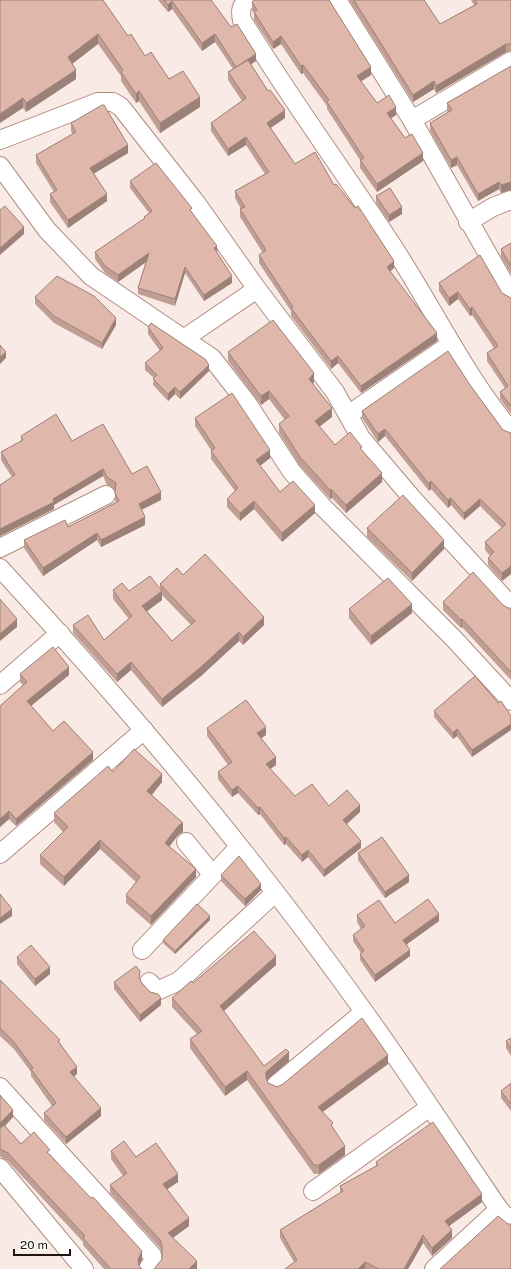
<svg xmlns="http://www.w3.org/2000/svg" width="511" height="1269" viewBox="0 0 511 1269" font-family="'Public Sans',sans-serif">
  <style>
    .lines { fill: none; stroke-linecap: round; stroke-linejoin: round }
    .street-casing { stroke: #b08c7f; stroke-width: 20 }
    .street { stroke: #fff; stroke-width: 18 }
    .wall { fill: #c09e93; fill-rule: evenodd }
    .shaded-wall { fill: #9c8178 }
    .building { fill: #dfb8ab; stroke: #9c8178 }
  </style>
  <rect width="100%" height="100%" fill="#faeae5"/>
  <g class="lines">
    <defs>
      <g id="street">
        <path d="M247 0C241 6 240 11 242 20 289 97 342 169 392 245 432 306 464 374 511 431"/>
        <polyline points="337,0 412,120 511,295"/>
        <polyline points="412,120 511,61"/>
        <polyline points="0,140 98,102 113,102 121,107 197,204 257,289 185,338"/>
        <polyline points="0,166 47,230 91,276 212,358 247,403 292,472 322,506 455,640 511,701"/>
        <polyline points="468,222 493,207 511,200"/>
        <polyline points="257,289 335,392 361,438 412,498 511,606"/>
        <polyline points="348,415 451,344"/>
        <polyline points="0,548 106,495"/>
        <path d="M0 568C130 709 254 857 365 1013 411 1077 454 1143 499 1209L511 1222"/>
        <polyline points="0,685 60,633"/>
        <polyline points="186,842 212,874"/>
        <polyline points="0,854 144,730"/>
        <polyline points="142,950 239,847"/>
        <polyline points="149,982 157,991 179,981 275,893"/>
        <polyline points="276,1085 364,1012"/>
        <polyline points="0,1087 152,1255 153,1261 148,1269"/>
        <polyline points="0,1168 84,1269"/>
        <polyline points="313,1191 430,1107"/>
        <polyline points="434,1269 499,1209"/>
      </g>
    </defs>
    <use href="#street" class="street-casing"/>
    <use href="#street" class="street"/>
  </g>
  <g class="wall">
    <polygon points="0,0 128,36 145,56 169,79 200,107 160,133 139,101 136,103 121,81 121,76 98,44 72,64 76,79 26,112 23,108"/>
    <polygon points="158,0 211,0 256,61 251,64 285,118 271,128 295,164 334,185 394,268 390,272 437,341 361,393 338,363 331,369 291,316 291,311 259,263 259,255 263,253 240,217 240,209 241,209 235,198 235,191 265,174 246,145 228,156 211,131 211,123 242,101 228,80 228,72 233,69 215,42 202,51 172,9 168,12"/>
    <polygon points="349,0 424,0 440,24 474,5 471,0 511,0 511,52 506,52 436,93 434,89 413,102"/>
    <polygon points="252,2 371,75 361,81 377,103 396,115 391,118 405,138 423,161 377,192 360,168 360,160 327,109 327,106 303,73 301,74 281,44 273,49 254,20 254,13 252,10"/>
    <polygon points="511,66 501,193 499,189 478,201 457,165 451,168 430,131 430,123 448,112 447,111 447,103"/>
    <polygon points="71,123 128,153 94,173 107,201 68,228 50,202 50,194 54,192 36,163 36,155 72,134 71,131"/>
    <polygon points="130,181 192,212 217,253 232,283 204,301 185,273 175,306 138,294 138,288 146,262 118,282 105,273 95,259 95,252 144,219 144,217 149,213 130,188"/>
    <polygon points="376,196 402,214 389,222 376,203"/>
    <polygon points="511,243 511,274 501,257 501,249"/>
    <polygon points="439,283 502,293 511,298 511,414 500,399 500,392 505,388 487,361 487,353 494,348 472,315 470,316 458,299 449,306 439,291"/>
    <polygon points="35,297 116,325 102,349 54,323 35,304"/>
    <polygon points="148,327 209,371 180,399 175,394 168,401 153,385 154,378 145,370 145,363 160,351 148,334"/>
    <polygon points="228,352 314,382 313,384 332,417 319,427 335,445 362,451 382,482 346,513 332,498 330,499 300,466 279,433 279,424 285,420 269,399 261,405 228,361"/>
    <polygon points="470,385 503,430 511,574 502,581 488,565 488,558 490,556 485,550 485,542 502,528 480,506 464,520 451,505 448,508 431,489 429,491 385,436 378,442 362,418 362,411"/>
    <polygon points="195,418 270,458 260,466 280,492 315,513 282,542 254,509 240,521 227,507 227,499 235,491 211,459 211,450 195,426"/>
    <polygon points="21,436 72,441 132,474 161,500 141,510 145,525 101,547 97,540 43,576 24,548 24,540 68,527 116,502 115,500 115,490 107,485 103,476 54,505 54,509 0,536 0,485 12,477 1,460 1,452 21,441"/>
    <polygon points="367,528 444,549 412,581 367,537"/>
    <path d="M183 575 264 625 243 645 239 641 201 676 162 707 131 670 117 682 73 633V625L104 640 129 619 113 599V590L129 591 160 589V584ZM162 595 191 625 172 641 147 611 162 600Z"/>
    <polygon points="443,602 503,605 508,608 511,608 511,680 462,627 461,628 443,610"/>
    <polygon points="349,609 412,613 371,645 349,618"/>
    <polygon points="20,674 69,675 31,706 53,731 93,760 16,826 9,819 0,827 0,706 23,685 20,682"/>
    <polygon points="475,676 472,757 457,736 453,739 434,717 434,711"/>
    <polygon points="207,728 266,735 261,738 276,765 270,769 295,796 329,806 360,812 347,824 361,848 324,877 308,857 302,862 286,844 284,845 260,814 258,815 238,793 232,797 218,779 218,772 228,765 207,736"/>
    <polygon points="113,772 162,782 152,795 183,832 179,834 169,847 196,877 151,925 126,903 126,895 136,882 100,849 64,886 40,864 40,855 63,832 54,822 54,813"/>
    <polygon points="358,853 409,882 385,898 358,860"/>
    <polygon points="221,875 261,890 245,906 221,881"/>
    <polygon points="357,915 395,923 439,921 407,944 410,956 375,982 360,960 360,954 361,953 353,941 353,935 361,929 357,922"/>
    <polygon points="210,920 175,954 163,943 163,940"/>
    <polygon points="17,957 50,974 35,986 17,964"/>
    <polygon points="276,965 224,1011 264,1066 289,1061 267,1080 268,1083 277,1087 388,1064 323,1112 333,1128 345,1155 319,1174 314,1174 247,1080 225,1096 190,1048 190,1039 197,1034 172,1007 172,998 193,983"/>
    <polygon points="139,979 141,982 161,1005 140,1022 114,989 114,982"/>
    <polygon points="0,980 60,1043 77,1074 74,1076 101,1116 66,1144 44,1120 44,1113 52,1106 31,1076 31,1072 14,1049 0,1036"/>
    <polygon points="511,1038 511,1056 506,1048 506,1041"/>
    <polygon points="511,1083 511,1111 501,1098 501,1091"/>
    <polygon points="0,1095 13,1117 5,1126 21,1144 50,1154 142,1259 139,1266 142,1269 104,1269 83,1245 83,1242 8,1161 2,1158 0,1156"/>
    <polygon points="111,1151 136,1157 178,1182 167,1189 189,1226 173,1238 197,1269 162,1259 162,1253 160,1248 110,1193 110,1185 123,1176 111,1159"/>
    <polygon points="376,1162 482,1202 449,1226 452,1238 432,1256 423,1243 408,1269 285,1269 294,1262 280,1238 280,1230 340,1193 340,1186 376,1166"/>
  </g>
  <g class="shaded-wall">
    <polygon points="172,1 172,9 168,12 168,5"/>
    <polygon points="98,34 98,44 68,67 68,57"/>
    <polygon points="215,34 215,42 202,51 202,43"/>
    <polygon points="281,36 281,44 273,49 273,42"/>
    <polygon points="506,44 506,52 436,93 436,86"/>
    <polygon points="256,54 256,61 236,74 236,67"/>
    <polygon points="303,65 303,73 301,74 301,66"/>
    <polygon points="371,67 371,75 357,84 357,76"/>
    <polygon points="76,70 76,79 26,112 26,103"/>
    <polygon points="434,81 434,89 413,102 413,95"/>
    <polygon points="139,91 139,101 136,103 136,94"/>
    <polygon points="200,97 200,107 160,133 160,123"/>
    <polygon points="23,98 23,108 0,123 0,114"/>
    <polygon points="396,107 396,115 387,121 387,113"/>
    <polygon points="285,110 285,118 267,130 267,123"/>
    <polygon points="246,137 246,145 228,156 228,149"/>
    <polygon points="128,145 128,153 90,176 90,168"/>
    <polygon points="423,153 423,161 377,192 377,184"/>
    <polygon points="457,157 457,165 451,168 451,160"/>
    <polygon points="499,182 499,189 478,201 478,194"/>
    <polygon points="511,182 511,190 501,193 501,185"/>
    <polygon points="107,194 107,201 68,228 68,220"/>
    <polygon points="402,207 402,214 389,222 389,215"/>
    <polygon points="24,227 24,234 0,255 0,248"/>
    <polygon points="217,246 217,253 214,248"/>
    <polygon points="149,253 149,260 118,282 118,275"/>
    <polygon points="394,261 394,268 387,274 387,267"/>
    <polygon points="185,267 185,273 175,306 175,299"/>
    <polygon points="232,276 232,283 204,301 204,295"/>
    <polygon points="458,292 458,299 449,306 449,298"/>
    <polygon points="472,307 472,315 470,316 470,309"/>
    <polygon points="116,318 116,325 102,349 102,343"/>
    <polygon points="437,333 437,341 361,393 361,386"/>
    <polygon points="6,352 6,358 0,364 0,357"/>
    <polygon points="338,356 338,363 331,369 331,361"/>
    <polygon points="209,365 209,371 180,399 180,392"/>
    <polygon points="314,373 314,382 309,388 309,379"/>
    <polygon points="175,387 175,394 168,401 168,394"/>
    <polygon points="269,391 269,399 261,405 261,396"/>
    <polygon points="332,408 332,417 315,430 315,421"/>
    <polygon points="385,429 385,436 378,442 378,434"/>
    <polygon points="270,450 270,458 256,469 256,460"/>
    <polygon points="103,469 103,476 54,505 54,509 0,536 0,529"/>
    <polygon points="382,473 382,482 346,513 346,505"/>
    <polygon points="431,481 431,489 429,491 429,484"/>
    <polygon points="330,490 332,490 332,498 330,499"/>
    <polygon points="161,492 161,500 139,511 139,504"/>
    <polygon points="451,498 451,505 448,508 448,500"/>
    <polygon points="480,499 480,506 464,520 464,513"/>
    <polygon points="254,501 254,509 240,521 240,513"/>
    <polygon points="315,505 315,513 282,542 282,533"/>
    <polygon points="145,517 145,525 101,547 101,540"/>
    <polygon points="97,533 97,540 43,576 43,568"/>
    <polygon points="444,540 444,549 412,581 412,573"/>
    <polygon points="511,566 511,574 502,581 502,573"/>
    <polygon points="162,591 162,600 142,615 142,606"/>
    <polygon points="412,604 412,613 371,645 371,636"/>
    <polygon points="264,617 264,625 243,645 243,637"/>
    <polygon points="17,619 17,627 0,641 0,634"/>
    <polygon points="462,619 462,627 461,628 461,620"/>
    <polygon points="239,632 239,641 201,676 162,707 162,699"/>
    <polygon points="131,662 131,670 117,682 117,674"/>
    <polygon points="69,667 69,675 27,709 27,701"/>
    <polygon points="511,724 511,730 472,757 472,750"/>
    <polygon points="266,727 266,735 257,741 257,733"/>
    <polygon points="457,729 457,736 453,739 453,733"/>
    <polygon points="93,752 93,760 16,826 16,819"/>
    <polygon points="276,757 276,765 266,772 266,764"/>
    <polygon points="162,774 162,782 147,800 147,791"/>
    <polygon points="238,786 238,793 232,797 232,790"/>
    <polygon points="360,805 360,812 343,827 343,820"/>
    <polygon points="260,807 260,814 258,815 258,808"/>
    <polygon points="9,811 9,819 0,827 0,819"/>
    <polygon points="183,823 183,832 179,834 165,852 165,843 179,825"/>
    <polygon points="286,837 286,844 284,845 284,838"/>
    <polygon points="100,840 100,849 64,886 64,877"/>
    <polygon points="361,841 361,848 324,877 324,870"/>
    <polygon points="308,850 308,857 302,862 302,855"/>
    <polygon points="196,869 196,877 151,925 151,916"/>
    <polygon points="409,875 409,882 385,898 385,892"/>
    <polygon points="261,884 261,890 245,906 245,899"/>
    <polygon points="12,909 12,916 0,924 0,918"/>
    <polygon points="439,914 439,921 403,947 403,940"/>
    <polygon points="210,916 210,920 175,954 175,951"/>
    <polygon points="410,950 410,956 375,982 375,975"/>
    <polygon points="276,956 276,965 220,1014 220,1006"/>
    <polygon points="50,967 50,974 35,986 35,979"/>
    <polygon points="161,998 161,1005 140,1022 140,1015"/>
    <polygon points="289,1052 289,1061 266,1081 266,1072"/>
    <polygon points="388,1055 388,1064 318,1115 318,1107"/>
    <polygon points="77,1067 77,1074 70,1079 70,1072"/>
    <polygon points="247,1071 247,1080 225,1096 225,1087"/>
    <polygon points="101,1108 101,1116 66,1144 66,1137"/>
    <polygon points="13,1110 13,1117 0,1131 0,1123"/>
    <polygon points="345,1146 345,1155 319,1174 319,1165"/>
    <polygon points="178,1174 178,1182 163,1192 163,1184"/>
    <polygon points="482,1194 482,1202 445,1229 445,1221"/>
    <polygon points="189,1218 189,1226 168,1241 168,1233"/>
    <polygon points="452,1230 452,1238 432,1256 432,1248"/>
    <polygon points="423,1235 423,1243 408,1269 404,1269"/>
    <polygon points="142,1251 142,1259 138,1268 138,1260"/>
    <polygon points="197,1261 197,1269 189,1269"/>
    <polygon points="365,1262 365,1269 358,1269"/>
  </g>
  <g class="building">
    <polygon points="0,0 103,0 128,36 131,34 145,56 151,52 169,79 183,71 200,97 160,123 139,91 136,94 121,72 123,70 98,34 68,57 76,70 26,103 23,98 0,114"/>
    <polygon points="164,0 211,0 231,27 237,24 256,54 236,67 215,34 202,43 172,1 168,5"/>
    <polygon points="254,0 329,0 371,67 357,76 377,103 389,95 396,107 387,113 405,138 412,134 423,153 377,184 360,160 364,158 327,102 329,100 303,65 301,66 281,36 273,42 254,12 257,10 252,2"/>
    <polygon points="354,0 424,0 440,24 477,4 475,0 511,0 511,44 506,44 436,86 434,81 413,95"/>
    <polygon points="248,60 268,91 270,90 285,110 267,123 295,164 315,152 334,185 336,184 355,208 358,206 364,215 394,261 387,267 437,333 361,386 338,356 331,361 291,308 293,307 259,255 266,250 240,209 245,207 235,191 269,172 246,137 228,149 211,123 246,98 228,72"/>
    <polygon points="511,66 511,182 501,185 499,182 478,194 457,157 451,160 430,123 452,110 447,103"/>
    <polygon points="102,105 104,105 128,145 90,168 107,194 68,220 50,194 57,190 36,155 76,132 71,123"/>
    <polygon points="156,163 192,208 190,210 217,246 214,248 232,276 204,295 185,267 175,299 138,288 149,253 118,275 105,266 95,252 145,218 144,217 152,211 130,181"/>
    <polygon points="390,188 402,207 389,215 376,196"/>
    <polygon points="5,206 24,227 0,248 0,210"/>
    <polygon points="511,243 511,266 501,249"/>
    <polygon points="480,255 502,293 511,298 511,406 500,392 508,386 487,353 498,346 472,307 470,309 458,292 449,298 439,283"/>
    <polygon points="57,276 94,296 116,318 102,343 54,316 35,297"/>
    <polygon points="273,320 314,373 309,379 332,408 315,421 335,445 350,432 362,447 360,448 382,473 346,505 332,490 330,490 300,457 279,424 289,416 269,391 261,396 228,352"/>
    <polygon points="151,323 205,359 209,365 180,392 175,387 168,394 153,379 157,375 145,363 163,348 148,327"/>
    <polygon points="0,345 6,352 0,357"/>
    <polygon points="448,351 470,385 503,430 511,433 511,566 502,573 488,558 494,552 485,542 506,524 480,499 464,513 451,498 448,500 431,481 429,484 385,429 378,434 362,411"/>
    <polygon points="232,393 270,450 256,460 280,492 293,481 315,505 282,533 254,501 240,513 227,499 238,488 211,451 215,448 195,418"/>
    <polygon points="56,414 72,441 103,424 132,474 147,466 161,492 139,504 145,517 101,540 97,533 43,568 24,540 65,520 68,527 119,501 115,493 116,483 107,477 103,469 53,499 54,502 0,529 0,485 15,475 1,452 23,440 21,436"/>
    <polygon points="403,495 444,540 412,573 367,528"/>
    <polygon points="205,554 264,617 243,637 239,632 201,667 162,699 131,662 117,674 73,625 88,615 104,640 132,616 113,590 122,583 129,591 150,576 162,591 142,606 172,641 195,621 160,584 177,568 183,575"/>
    <polygon points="473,572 503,605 508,608 511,608 511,672 462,619 461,620 443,602"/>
    <polygon points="388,578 412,604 371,636 349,609"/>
    <polygon points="0,599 17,619 0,634"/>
    <polygon points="53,647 69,667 27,701 53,731 64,721 93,752 16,819 9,811 0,819 0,706 27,682 20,674"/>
    <polygon points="475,676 498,703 501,701 511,716 511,724 472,750 457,729 453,733 434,711"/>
    <polygon points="246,700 266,727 257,733 276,757 266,764 295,796 312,784 329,806 347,790 360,805 343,820 361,841 324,870 308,850 302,855 286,837 284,838 260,807 258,808 238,786 232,790 218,772 232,762 207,728"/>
    <polygon points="134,749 162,774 147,791 183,823 179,825 165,843 196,869 151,916 126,895 140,877 100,840 64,877 40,855 68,827 54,813 108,766 113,772"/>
    <polygon points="382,837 409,875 385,892 358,853"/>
    <polygon points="239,856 261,884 245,899 221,875"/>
    <polygon points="0,894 12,909 0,918"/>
    <polygon points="428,899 439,914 403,940 410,950 375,975 360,954 364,951 353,935 365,926 357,915 379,900 395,923"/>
    <polygon points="197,904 210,916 175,951 163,940"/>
    <polygon points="254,931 276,956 220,1006 264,1066 286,1049 289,1052 266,1072 266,1078 268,1083 277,1087 283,1084 362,1018 388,1055 318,1107 333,1123 331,1125 345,1146 319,1165 314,1165 247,1071 225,1087 190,1039 202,1031 172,998 191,981 193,983"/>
    <polygon points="31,945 50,967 35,979 17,957"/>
    <polygon points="136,966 140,971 139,977 141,982 150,992 158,994 161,998 140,1015 114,982"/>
    <polygon points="0,980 60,1040 58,1041 77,1067 70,1072 101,1108 66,1137 44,1113 56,1103 31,1069 33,1068 14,1042 0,1028"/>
    <polygon points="511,1038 511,1049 506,1041"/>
    <polygon points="511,1083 511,1104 501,1091"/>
    <polygon points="0,1095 13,1110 0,1123"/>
    <polygon points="433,1122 482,1194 445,1221 452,1230 432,1248 423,1235 404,1269 379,1269 365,1262 358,1269 285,1269 297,1260 280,1230 343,1191 340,1186 378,1165 376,1162"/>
    <polygon points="4,1125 21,1144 34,1132 50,1150 47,1152 91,1198 93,1197 142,1251 138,1260 139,1266 142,1269 111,1269 83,1238 85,1236 8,1153 2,1150 0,1148 0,1128"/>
    <polygon points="124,1141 136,1157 156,1143 178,1174 163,1184 189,1218 168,1233 197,1261 189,1269 154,1269 162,1259 162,1245 160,1240 110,1185 127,1173 111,1151"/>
    <polygon points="498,1216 508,1224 511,1224 511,1269 440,1269"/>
  </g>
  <path d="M14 1249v6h56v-6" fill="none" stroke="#21140f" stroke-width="2"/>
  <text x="20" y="1249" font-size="12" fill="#21140f" stroke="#fbfbfb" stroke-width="3" paint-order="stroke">20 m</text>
</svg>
